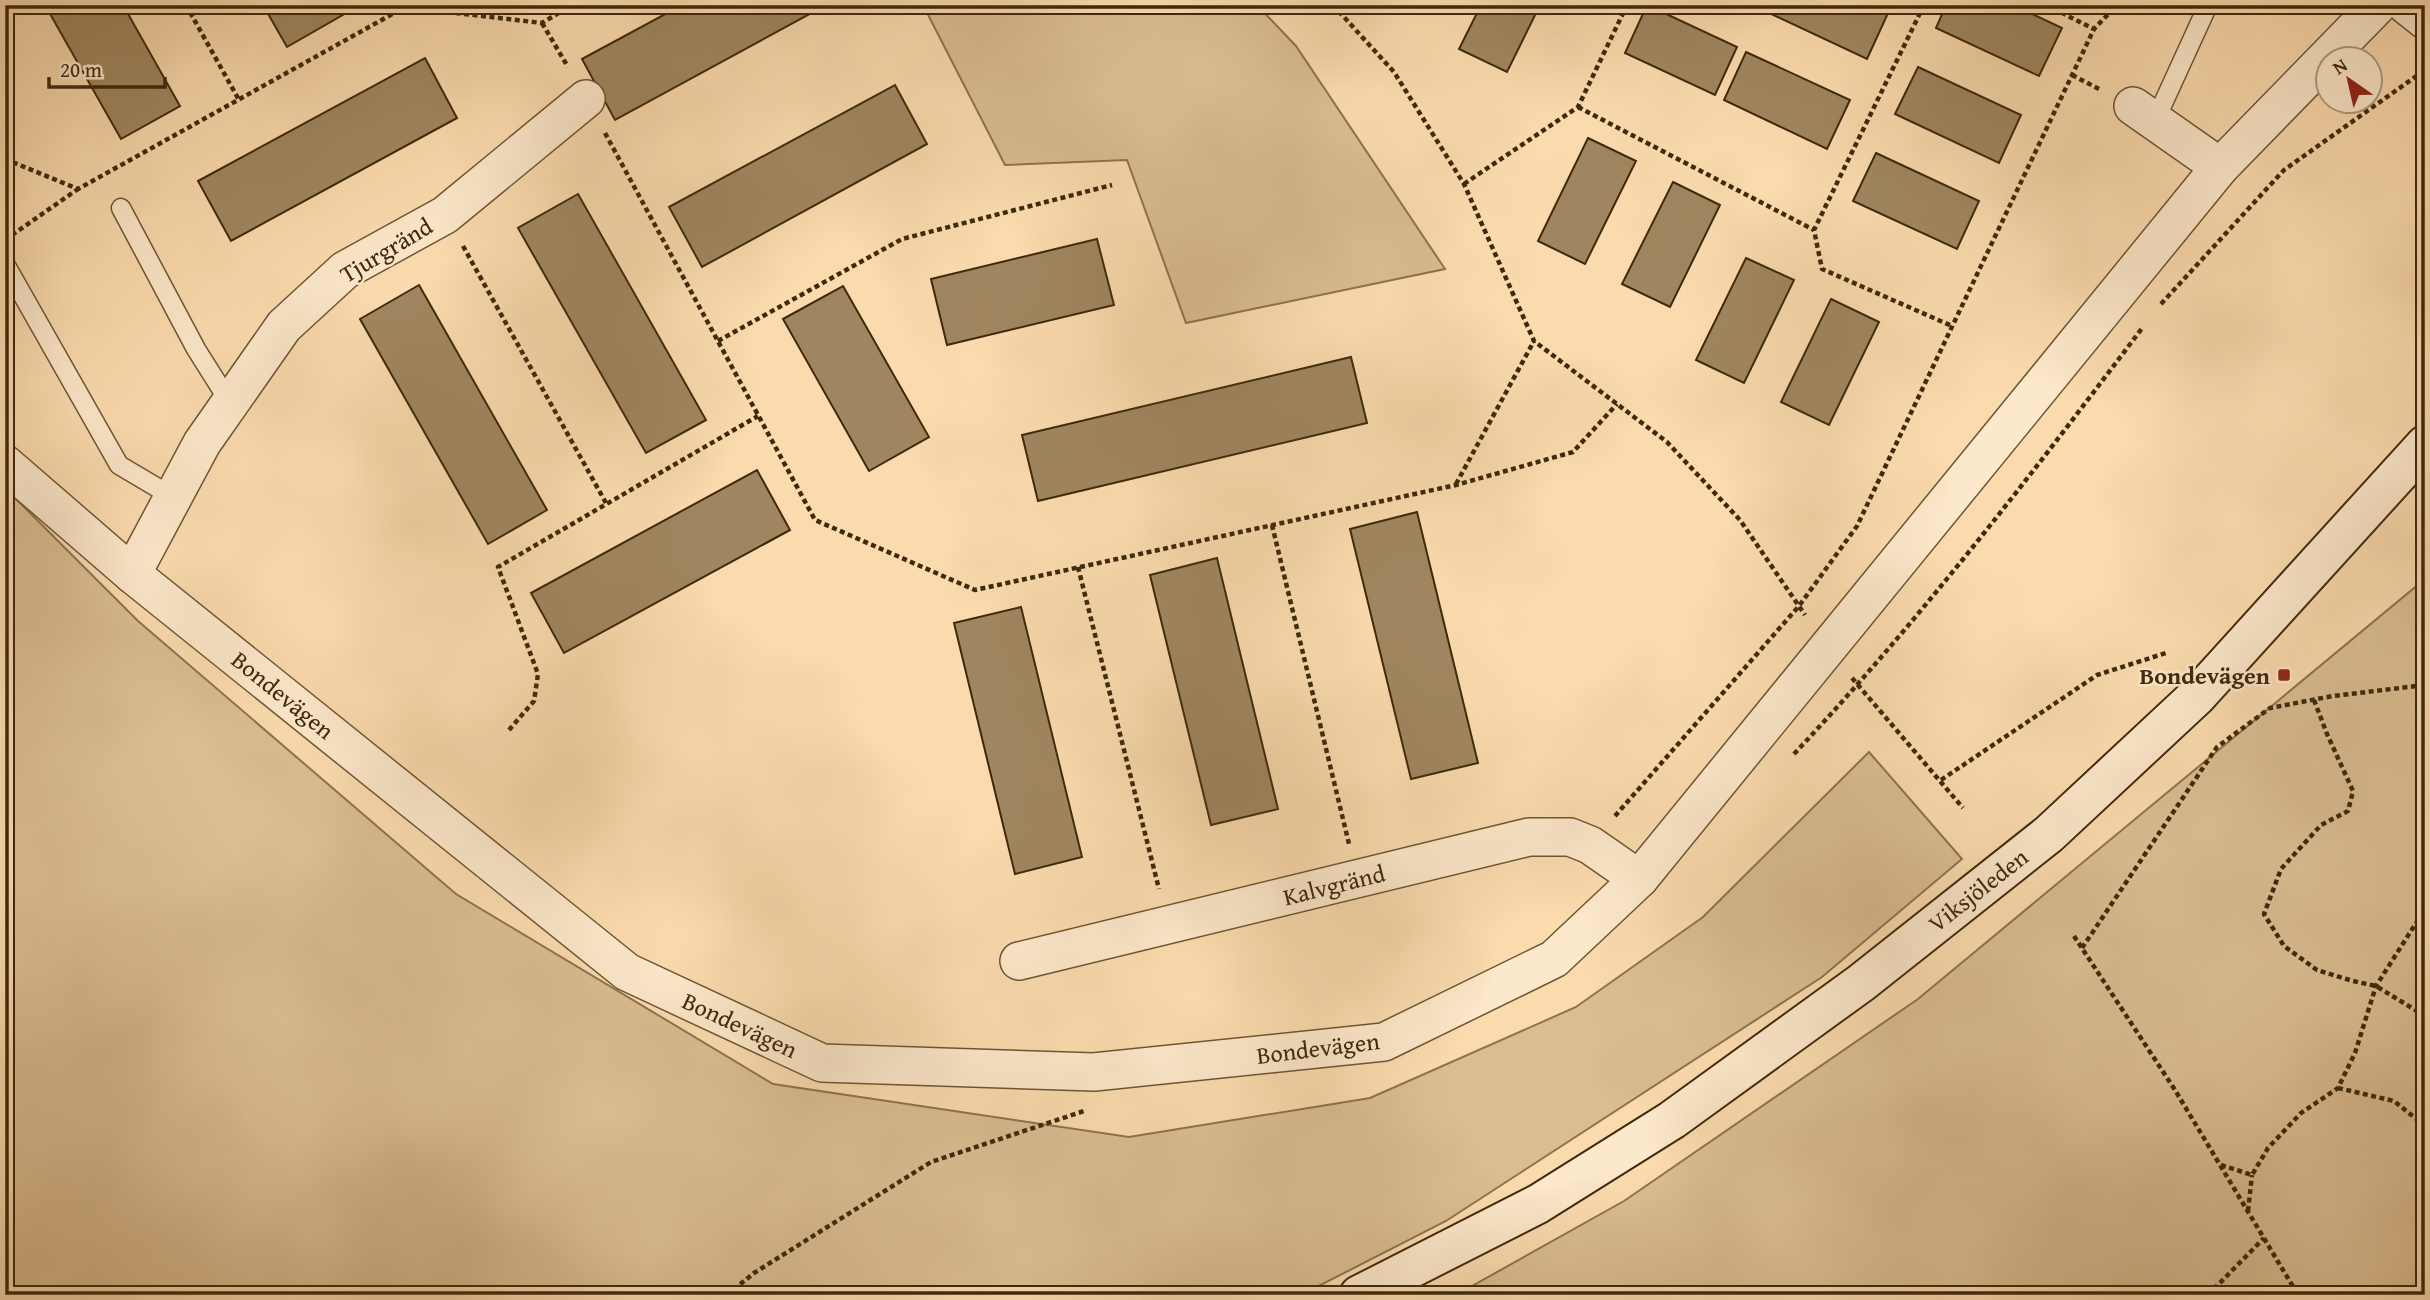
<svg xmlns="http://www.w3.org/2000/svg" width="2430" height="1300" viewBox="0 0 2430 1300" font-family="'Gentium Book Plus',serif">
  <style>
    .green { fill: #dbbd92; stroke: #8c734f; stroke-width: 2 }
    .building { fill: #a08660; stroke: #3e290c; stroke-width: 2 }
    .lines { fill: none; stroke-linecap: round; stroke-linejoin: round }
    .lane-casing { stroke: #6d5634; stroke-width: 21 }
    .street-casing { stroke: #6d5634; stroke-width: 40 }
    .secondary-casing { stroke: #3e290c; stroke-width: 42 }
    .path { stroke: #3e290c; stroke-width: 4.5; stroke-dasharray: 5 3.5; stroke-linecap: butt }
    .lane { stroke: #fce8ca; stroke-width: 18 }
    .street { stroke: #fce8ca; stroke-width: 37 }
    .secondary { stroke: #fce8ca; stroke-width: 38 }
    .poi-dot { fill: #8f2418; stroke: #fce8ca; stroke-width: 2.5 }
    .labels { text-anchor: middle; dominant-baseline: central; stroke-width: 5; stroke-linejoin: round; paint-order: stroke }
    .street-label { font-size: 24px; fill: #3e290c; stroke: #fce8ca }
    .poi-label { font-size: 24px; font-weight: bold; fill: #3e290c; stroke: #fce8ca; text-anchor: end }
  </style>
  <rect width="100%" height="100%" fill="#fbdbae"/>
  <filter id="stains"><feTurbulence type="fractalNoise" baseFrequency=".00286" numOctaves="4"/><feColorMatrix values="0 0 0 0 .2 0 0 0 0 .09 0 0 0 0 .02 0 0 0 .5 -.17"/></filter>
  <radialGradient id="worn" r=".72"><stop offset=".6" stop-color="#630" stop-opacity="0"/><stop offset="1" stop-color="#630" stop-opacity=".3"/></radialGradient>
  <g class="green">
    <polygon points="923,5 1257,5 1296,46 1445,269 1186,323 1127,160 1005,165"/>
    <polygon points="5,488 138,621 456,894 773,1084 1129,1137 1370,1098 1576,1007 1703,917 1869,752 1962,859 1822,977 1446,1221 1301,1295 5,1295"/>
    <polygon points="2425,579 2425,1295 1456,1295 1624,1201 1918,999"/>
  </g>
  <g class="building">
    <polygon points="45,5 123,5 180,106 121,139"/>
    <polygon points="263,5 342,5 346,13 287,47"/>
    <polygon points="682,5 826,5 615,120 582,59"/>
    <polygon points="1481,5 1540,5 1507,72 1459,49"/>
    <polygon points="1647,5 1737,47 1715,95 1625,53"/>
    <polygon points="1752,5 1877,5 1889,11 1867,59"/>
    <polygon points="1946,5 2013,5 2062,28 2039,76 1936,28"/>
    <polygon points="1746,52 1850,100 1827,149 1724,100"/>
    <polygon points="425,58 457,118 231,241 198,181"/>
    <polygon points="1918,67 2021,115 1999,163 1895,114"/>
    <polygon points="895,85 927,144 702,267 669,207"/>
    <polygon points="1588,138 1636,161 1585,264 1538,241"/>
    <polygon points="1876,153 1979,201 1957,249 1853,201"/>
    <polygon points="1673,182 1720,205 1670,307 1622,284"/>
    <polygon points="578,194 706,420 646,453 518,228"/>
    <polygon points="1097,239 1114,305 947,345 931,279"/>
    <polygon points="1746,258 1794,280 1744,383 1696,360"/>
    <polygon points="419,285 547,510 488,544 360,319"/>
    <polygon points="843,286 929,437 869,471 783,319"/>
    <polygon points="1831,299 1879,322 1829,425 1781,402"/>
    <polygon points="1351,357 1367,423 1038,501 1022,435"/>
    <polygon points="757,470 790,530 564,653 531,593"/>
    <polygon points="1417,512 1478,763 1411,779 1350,529"/>
    <polygon points="1217,558 1278,809 1211,825 1150,575"/>
    <polygon points="1021,607 1082,857 1015,874 954,623"/>
  </g>
  <g class="lines">
    <defs>
      <g id="lane">
        <polyline points="2155,121 2208,5"/>
        <polyline points="121,208 196,349 230,403"/>
        <polyline points="5,264 119,465 173,497"/>
      </g>
      <g id="street">
        <polyline points="2406,5 2425,20"/>
        <polyline points="2133,106 2220,167"/>
        <polyline points="5,464 132,574 627,972 822,1063 1094,1072 1384,1042 1554,959 1639,879 2220,167 2378,5"/>
        <polyline points="132,574 202,443 284,326 345,270 445,215 586,99"/>
        <polyline points="1019,961 1529,837 1570,837 1590,845 1639,879"/>
      </g>
      <polyline id="secondary" points="1359,1295 1538,1204 1672,1120 1861,983 2049,834 2197,696 2425,445"/>
    </defs>
    <use href="#lane" class="lane-casing"/>
    <use href="#street" class="street-casing"/>
    <use href="#secondary" class="secondary-casing"/>
    <g class="path">
      <polyline points="186,5 239,100"/>
      <polyline points="1333,5 1394,72 1464,184 1534,341 1667,442 1740,520 1805,615"/>
      <polyline points="1924,5 1814,230 1822,269 1952,326"/>
      <polyline points="2046,5 2094,29"/>
      <polyline points="405,7 542,23 572,5"/>
      <polyline points="542,23 568,67"/>
      <polyline points="2072,75 2099,89"/>
      <polyline points="1578,107 1814,230"/>
      <polyline points="605,133 815,520 975,590 1456,485 1573,452 1617,404"/>
      <polyline points="5,159 78,189 405,7 404,5"/>
      <polyline points="1464,184 1578,107 1627,5"/>
      <polyline points="12,235 78,189"/>
      <polyline points="463,246 606,503"/>
      <polyline points="2161,304 2284,170 2425,70"/>
      <polyline points="718,341 902,239 1112,185"/>
      <polyline points="1456,484 1534,341"/>
      <polyline points="1272,525 1349,844"/>
      <polyline points="1078,567 1159,889"/>
      <polyline points="1852,678 1963,808"/>
      <polyline points="2314,700 2327,734 2353,791 2348,811 2321,825 2281,869 2264,914 2284,946 2317,970 2353,981 2376,986 2425,1016"/>
      <polyline points="509,730 534,701 538,674 498,567 758,416"/>
      <path d="M1794 754C1920 620 2032 474 2143 327"/>
      <polyline points="1941,780 2097,675 2166,653"/>
      <polyline points="1615,816 1799,606 1857,526 2094,29 2117,5"/>
      <polyline points="2074,936 2175,1090 2298,1295"/>
      <polyline points="2082,948 2217,747 2270,708 2333,696 2425,685"/>
      <polyline points="2338,1088 2394,1101 2425,1126"/>
      <polyline points="2221,1165 2252,1175 2268,1148 2301,1113 2338,1088 2355,1053 2376,986 2425,909"/>
      <polyline points="2248,1211 2252,1175"/>
      <polyline points="727,1295 754,1273 931,1162 1084,1111"/>
      <polyline points="2208,1295 2264,1238"/>
    </g>
    <use href="#lane" class="lane"/>
    <use href="#street" class="street"/>
    <use href="#secondary" class="secondary"/>
  </g>
  <rect class="poi-dot" x="2277" y="668" width="14" height="14" rx="3.5"/>
  <g class="labels">
    <g class="street-label">
      <text transform="translate(386 250) rotate(-31)">Tjurgränd</text>
      <text transform="translate(283 695) rotate(39)">Bondevägen</text>
      <text transform="translate(1334 885) rotate(-14)">Kalvgränd</text>
      <text transform="translate(1978 890) rotate(-38)">Viksjöleden</text>
      <text transform="translate(740 1025) rotate(25)">Bondevägen</text>
      <text transform="translate(1318 1048) rotate(-7)">Bondevägen</text>
    </g>
    <g class="poi-label">
      <text x="2270" y="675">Bondevägen</text>
    </g>
  </g>
  <rect width="2430" height="1300" fill="none" stroke="#fbdbae" stroke-width="28"/>
  <rect x="7" y="7" width="2416" height="1286" fill="none" stroke="#3e290c" stroke-width="3.5"/>
  <rect x="14" y="14" width="2402" height="1272" fill="none" stroke="#3e290c" stroke-width="2"/>
  <g transform="translate(2349 80) rotate(326)"><circle r="33" fill="#fce8ca" stroke="#b09c7e" stroke-width="2"/>
  <path d="M0-5L12 26L0 18L-12 26Z" fill="#8f2418"/>
  <text y="-10" font-size="19" font-weight="bold" text-anchor="middle" fill="#3e290c">N</text>
  </g>
  <path d="M49 77v10h116v-10" fill="none" stroke="#3e290c" stroke-width="3.5"/>
  <text x="60" y="77" font-size="21" fill="#3e290c" stroke="#fce8ca" stroke-width="5" paint-order="stroke">20 m</text>
  <rect width="100%" height="100%" filter="url(#stains)"/>
  <rect width="100%" height="100%" fill="url(#worn)"/>
</svg>
